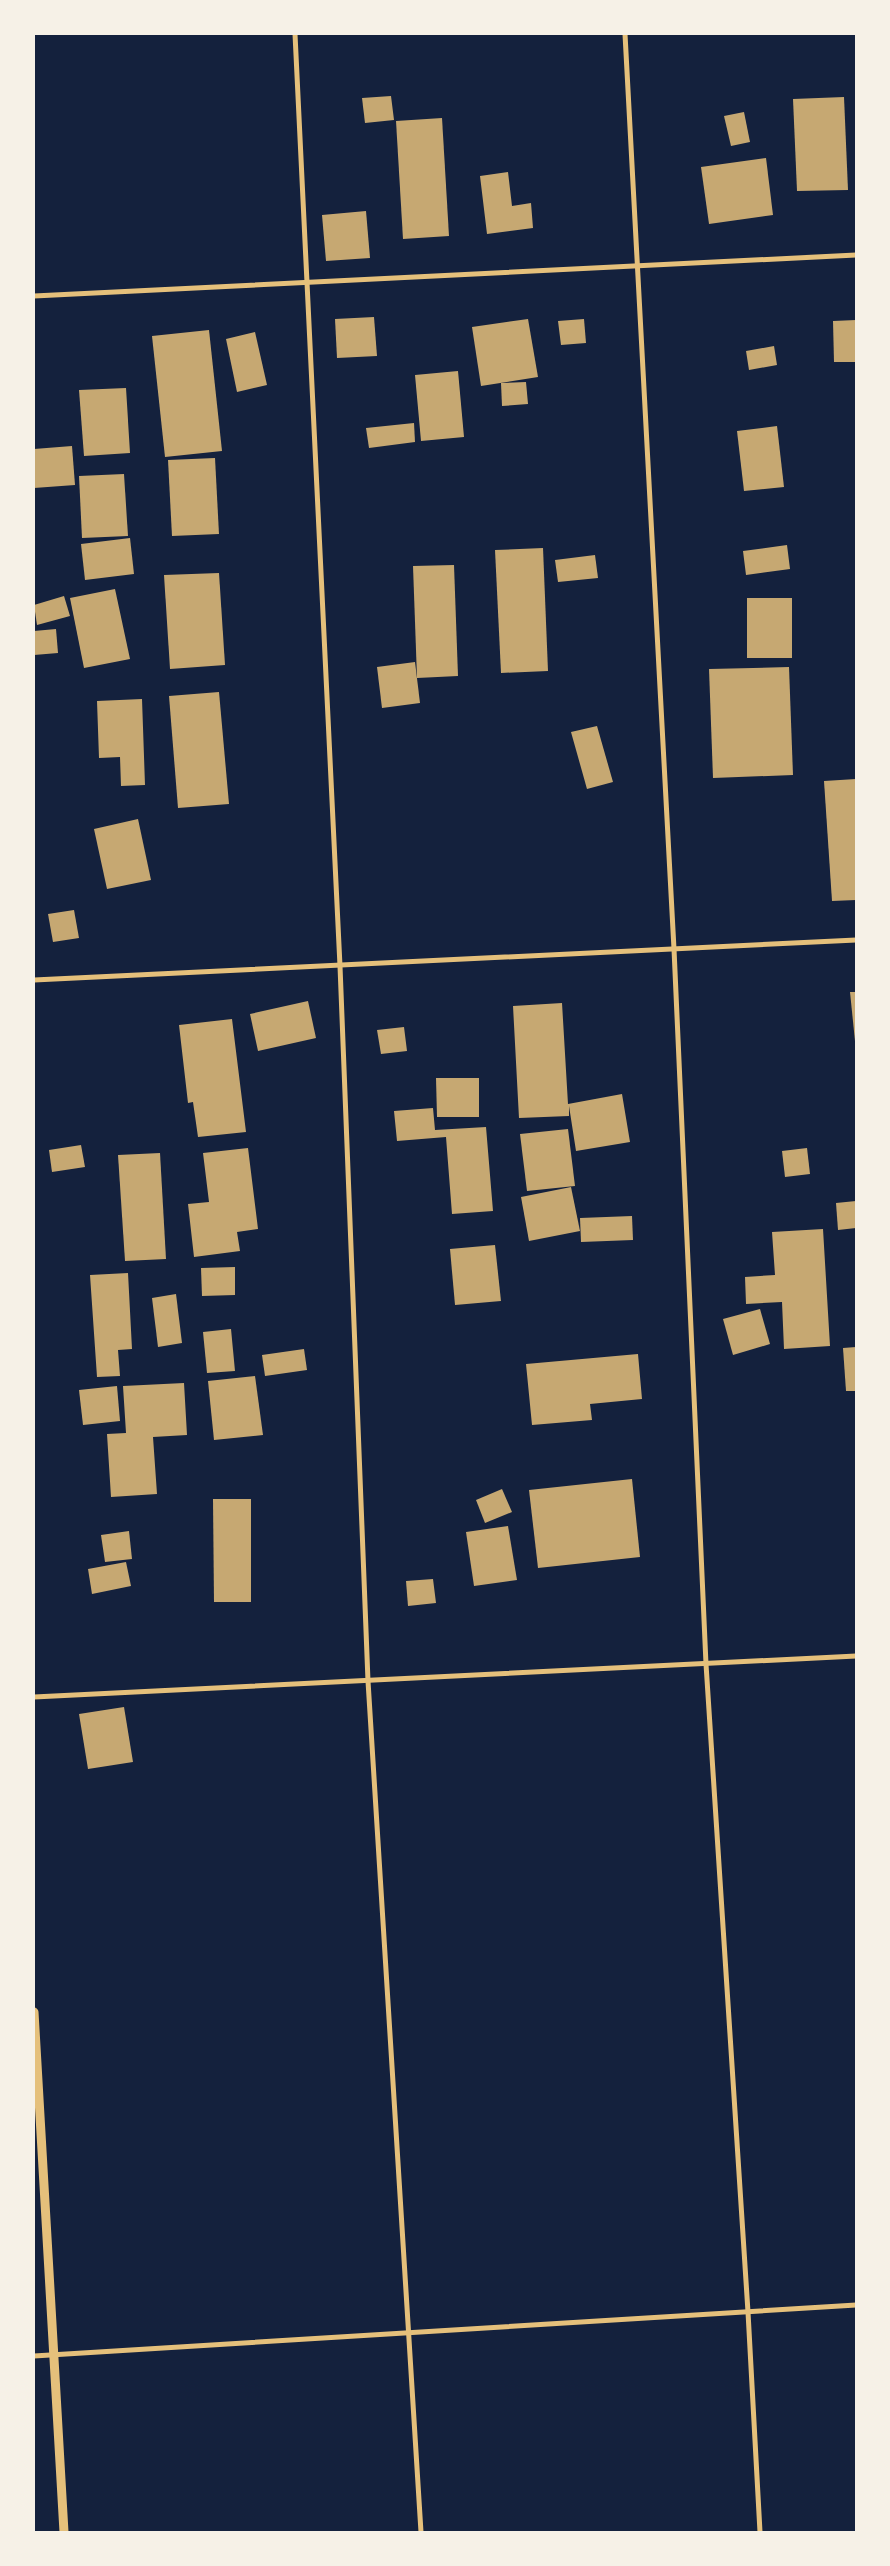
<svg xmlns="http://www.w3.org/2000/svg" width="890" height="2566" viewBox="0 0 890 2566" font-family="'PT Sans',sans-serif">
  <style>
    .building { fill: #c6a872 }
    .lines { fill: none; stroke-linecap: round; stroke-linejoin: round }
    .minor { stroke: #e5c07b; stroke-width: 5 }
    .tertiary { stroke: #e5c07b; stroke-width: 9 }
  </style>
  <rect width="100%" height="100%" fill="#14213d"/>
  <g class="building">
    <polygon points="391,96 394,120 365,123 362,98"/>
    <polygon points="844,97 848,190 797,191 793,99"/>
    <polygon points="744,112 750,142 731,146 724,116"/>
    <polygon points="442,118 449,236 403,239 396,121"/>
    <polygon points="766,158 773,215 709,224 701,167"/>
    <polygon points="508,172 512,206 531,203 533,228 487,234 480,176"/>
    <polygon points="366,211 370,258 326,261 322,215"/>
    <polygon points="374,317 377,356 337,358 335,319"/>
    <polygon points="528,319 538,377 481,386 472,327"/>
    <polygon points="584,319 586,343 561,345 558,321"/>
    <polygon points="856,320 856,362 834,362 833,321"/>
    <polygon points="209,330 222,451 165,457 152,336"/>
    <polygon points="255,332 267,385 237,392 226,339"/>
    <polygon points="774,346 777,365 749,370 746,351"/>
    <polygon points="458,371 464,437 421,441 415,375"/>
    <polygon points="526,382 528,404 502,406 501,383"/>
    <polygon points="126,388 130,453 84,456 79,390"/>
    <polygon points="414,423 415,442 369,448 366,428"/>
    <polygon points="777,426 784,487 744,491 737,431"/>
    <polygon points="72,446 75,485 34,488 34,449"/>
    <polygon points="215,458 219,534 172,536 168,460"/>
    <polygon points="124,474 128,536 82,538 79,476"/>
    <polygon points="130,538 134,574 85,580 81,544"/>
    <polygon points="787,545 790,569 746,575 743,551"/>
    <polygon points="543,548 548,671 501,673 495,550"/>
    <polygon points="595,555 598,578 558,582 555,560"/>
    <polygon points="454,565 458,676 417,678 413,566"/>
    <polygon points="219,573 225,665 170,669 164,575"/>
    <polygon points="115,589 130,659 84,668 70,598"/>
    <polygon points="64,596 70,616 37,625 34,605"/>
    <rect x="747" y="598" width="45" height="60"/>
    <polygon points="56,629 58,653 34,655 34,631"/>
    <polygon points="415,662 420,703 382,708 377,667"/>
    <polygon points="789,667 793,775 713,778 709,669"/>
    <polygon points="219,692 229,804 178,808 169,696"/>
    <polygon points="142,699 145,785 121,786 120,757 99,758 97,701"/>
    <polygon points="597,726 613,782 587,789 571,732"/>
    <polygon points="856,779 856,900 832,901 824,781"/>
    <polygon points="138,819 151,880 107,889 94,829"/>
    <polygon points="74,910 79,938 53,942 48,914"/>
    <polygon points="850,992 856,992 856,1041 855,1041"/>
    <polygon points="308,1001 316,1038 258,1051 250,1014"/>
    <polygon points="562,1003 568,1104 622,1094 630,1142 576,1151 569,1106 569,1116 519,1118 513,1006"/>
    <polygon points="232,1019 246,1132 198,1137 193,1102 188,1103 179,1025"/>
    <polygon points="404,1027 407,1051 381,1054 377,1030"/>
    <polygon points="436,1078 479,1078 479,1117 437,1117"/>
    <polygon points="433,1108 435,1130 486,1127 493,1211 452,1214 446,1137 397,1141 394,1111"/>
    <polygon points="568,1129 575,1186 527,1191 520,1134"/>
    <polygon points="81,1145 85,1167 52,1172 49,1150"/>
    <polygon points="248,1148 258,1229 237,1232 240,1251 194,1257 188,1204 209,1202 203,1153"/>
    <polygon points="807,1148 810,1174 785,1177 782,1151"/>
    <polygon points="160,1153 166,1259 125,1261 118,1155"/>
    <polygon points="571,1187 580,1231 529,1241 521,1197"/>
    <polygon points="856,1201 856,1228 838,1230 836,1203"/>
    <polygon points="632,1216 633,1240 581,1242 580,1218"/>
    <polygon points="823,1229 830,1346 784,1349 782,1302 746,1304 745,1277 775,1275 772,1232"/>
    <polygon points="495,1245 501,1301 455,1305 450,1249"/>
    <polygon points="235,1267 235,1295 202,1296 201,1268"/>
    <polygon points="128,1273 132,1349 118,1350 120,1376 97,1377 90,1275"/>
    <polygon points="176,1294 182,1343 158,1347 152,1298"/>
    <polygon points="760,1309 770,1344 733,1355 723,1319"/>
    <polygon points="231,1329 235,1371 207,1373 203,1332"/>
    <polygon points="856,1347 856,1391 846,1391 843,1348"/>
    <polygon points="304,1349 307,1370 265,1376 262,1355"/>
    <polygon points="638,1354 642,1399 590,1404 592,1420 532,1425 526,1364"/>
    <polygon points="255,1376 263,1435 214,1440 208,1381"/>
    <polygon points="184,1383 187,1435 153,1437 157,1494 111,1497 107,1434 126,1433 123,1386"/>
    <polygon points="117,1386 120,1421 83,1425 79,1390"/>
    <polygon points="632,1479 640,1557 538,1568 529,1490"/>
    <polygon points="502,1489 512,1512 485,1523 476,1500"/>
    <polygon points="213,1499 251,1499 251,1602 214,1602"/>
    <polygon points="508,1526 517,1580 474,1586 466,1532"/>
    <polygon points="129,1531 132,1559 105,1562 101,1535"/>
    <polygon points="126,1562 131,1586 92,1594 88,1569"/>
    <polygon points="433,1579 436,1603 408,1606 406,1581"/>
    <polygon points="124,1707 133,1762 88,1769 79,1714"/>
  </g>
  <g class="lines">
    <g class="minor">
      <polyline points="295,34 340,966 368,1681 421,2532"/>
      <polyline points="625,34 674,949 706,1664 748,2312 760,2532"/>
      <polyline points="34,296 856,255"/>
      <polyline points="34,980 856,940"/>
      <polyline points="34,1697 856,1656"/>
      <polyline points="34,2356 856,2305"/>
    </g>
    <polyline class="tertiary" points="34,2012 64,2532"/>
  </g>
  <rect width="890" height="2566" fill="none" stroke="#f6f1e7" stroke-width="70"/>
</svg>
